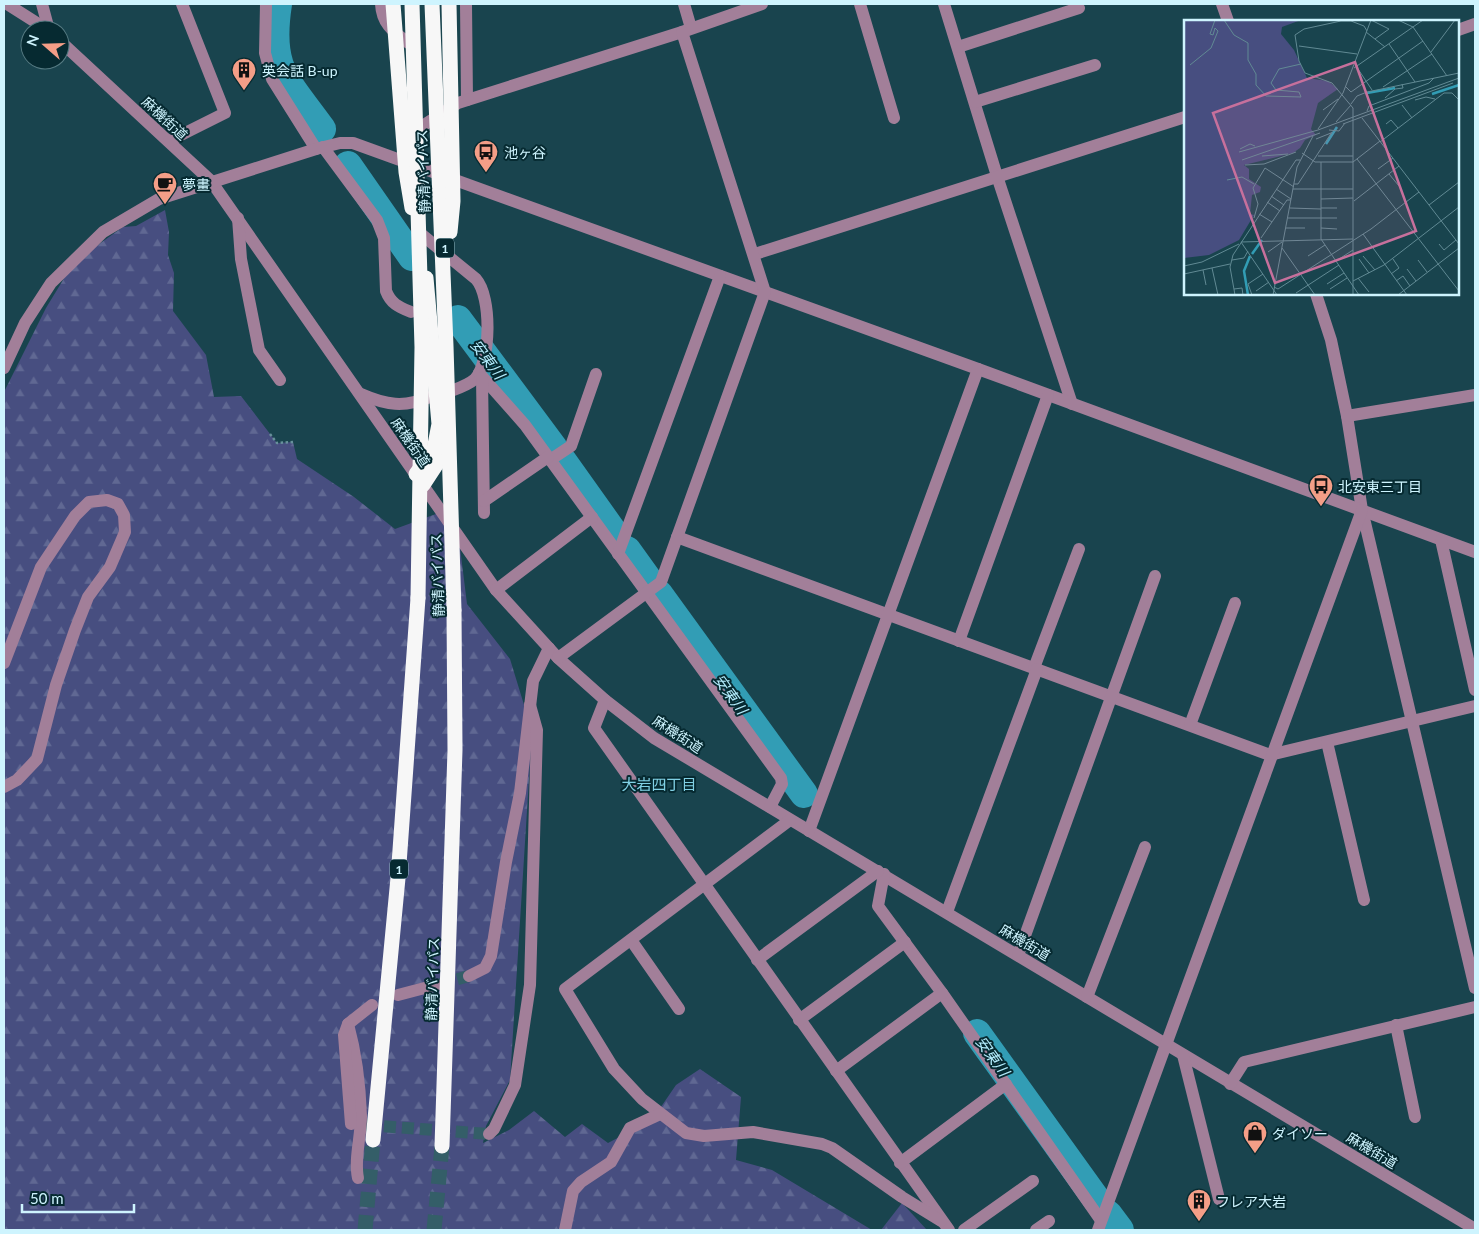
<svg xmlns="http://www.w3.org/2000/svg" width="1479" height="1234" viewBox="0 0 1479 1234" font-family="Lato,'Noto Sans JP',sans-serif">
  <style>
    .forest { fill: url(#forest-firs) }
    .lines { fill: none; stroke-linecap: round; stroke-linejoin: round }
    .river { stroke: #329db5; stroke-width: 28 }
    .minor-tunnel { stroke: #345e68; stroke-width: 12; stroke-dasharray: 12 6; stroke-linecap: butt }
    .highway-tunnel { stroke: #345e68; stroke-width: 15; stroke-dasharray: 15 8; stroke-linecap: butt }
    .path { stroke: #68919b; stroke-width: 2.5; stroke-dasharray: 2.5 2.5; stroke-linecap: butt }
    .minor { stroke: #a27f99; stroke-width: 12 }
    .highway { stroke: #f7f7f7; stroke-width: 15 }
    .highway-bridge { stroke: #f7f7f7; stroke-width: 15 }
    .labels { text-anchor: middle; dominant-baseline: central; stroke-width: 4; stroke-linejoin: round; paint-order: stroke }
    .shield { fill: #062a31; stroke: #92b7c0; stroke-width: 1 }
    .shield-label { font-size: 12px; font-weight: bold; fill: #cef4fe }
    .poi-label { font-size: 14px; fill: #cef4fe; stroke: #062a31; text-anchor: start }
    .street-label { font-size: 14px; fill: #cef4fe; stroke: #062a31 }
    .water-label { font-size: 15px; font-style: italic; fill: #b4edfd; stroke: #062a31 }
    .neighbourhood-label { font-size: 15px; fill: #81d1e5; stroke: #062a31 }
    .inset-river { fill: none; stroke: #329db5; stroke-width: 2.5 }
    .inset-road { fill: none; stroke: #618a94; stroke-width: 1 }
    .view { fill: #c7709c; fill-opacity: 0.15; stroke: #c7709c; stroke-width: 2.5 }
    .inset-edge { fill: none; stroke: #cef4fe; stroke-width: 2.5 }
  </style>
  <defs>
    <pattern id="forest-firs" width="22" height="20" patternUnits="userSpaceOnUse" patternTransform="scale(1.25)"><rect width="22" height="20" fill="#474e80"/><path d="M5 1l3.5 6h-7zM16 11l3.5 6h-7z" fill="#606893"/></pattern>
  </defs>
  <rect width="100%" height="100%" fill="#19444e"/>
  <g class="forest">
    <polygon points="165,210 169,232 168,255 174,273 173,311 206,355 214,397 241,396 277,443 293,442 297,459 354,497 395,529 455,507 467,604 510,659 532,731 510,1080 486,1126 483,1143 509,1130 534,1111 565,1137 582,1124 608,1143 652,1120 676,1085 700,1069 741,1097 736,1160 772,1170 872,1230 4,1230 4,392 46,308 74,262 123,227 136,226"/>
    <polygon points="902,1203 927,1230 881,1230"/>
  </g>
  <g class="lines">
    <g class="river">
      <path d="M278 4C268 69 286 79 322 129"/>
      <polyline points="348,165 412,257"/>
      <polyline points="458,319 554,448"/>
      <polyline points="563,461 617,537"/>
      <polyline points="627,550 650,582"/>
      <polyline points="659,594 804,794"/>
      <polyline points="977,1033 1097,1200"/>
      <polyline points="1108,1214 1120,1230"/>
    </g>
    <g class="minor-tunnel">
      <polyline points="440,984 469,976"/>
      <polyline points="366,1125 489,1134"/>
    </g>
    <g class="highway-tunnel">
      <polyline points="365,1230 373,1140"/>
      <polyline points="434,1230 442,1146"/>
    </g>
    <polyline class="path" points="270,434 277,443 293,442"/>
    <g class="minor">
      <polyline points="7,4 48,30"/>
      <polyline points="42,4 49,30"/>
      <polyline points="266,4 265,53 272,79 316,149"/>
      <path d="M381 4C382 25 394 32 410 44"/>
      <polyline points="466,4 467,100"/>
      <polyline points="684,4 691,28"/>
      <polyline points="860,4 894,118"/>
      <polyline points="944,4 997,176 1072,404"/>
      <polyline points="1222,4 1228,21"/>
      <polyline points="1458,30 1475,24"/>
      <polyline points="60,41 211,181 496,590 558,658 605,700 654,738 1475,1229"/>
      <polyline points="958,47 1079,8"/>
      <polyline points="975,102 1095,65"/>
      <polyline points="413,132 458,103 682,32 762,4"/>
      <polyline points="169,141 225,113 182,4"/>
      <path d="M323 147 377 220 384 238 386 291C391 304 399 307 411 312"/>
      <polyline points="238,218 241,259 259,350 280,380"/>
      <path d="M421 234 476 279C492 297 491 361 475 379 468 385 459 388 451 391"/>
      <polyline points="755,254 1185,117"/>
      <polyline points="1316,294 1331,340 1347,416 1362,510 1475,988"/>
      <polyline points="4,368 25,323 51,283 103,232 159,199 316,149 340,143 353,143 978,369 1475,552"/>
      <polyline points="479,373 525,425 781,778 782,784 770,807"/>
      <polyline points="482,378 484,513"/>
      <path d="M361 394C386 405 404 408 430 397"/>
      <polyline points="1347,416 1475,395"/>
      <polyline points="550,460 571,446 596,374"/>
      <polyline points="484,501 548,457"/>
      <polyline points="677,537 1270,755 1475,706"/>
      <polyline points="1441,540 1475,690"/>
      <polyline points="618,554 720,276"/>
      <polyline points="496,590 592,517"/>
      <polyline points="959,641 1048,395"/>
      <polyline points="558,658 661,582 765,292 682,32"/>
      <polyline points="4,663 41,567 75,516 89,502 107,500 118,504 124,515 125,532 110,567 88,597 75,630 56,685 37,759 17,780 4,787"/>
      <polyline points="1034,668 1079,549"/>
      <polyline points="605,700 594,728 949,1230"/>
      <polyline points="1190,725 1235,603"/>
      <polyline points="1327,742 1364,900"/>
      <polyline points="790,820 565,989 614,1069 642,1099 686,1133 704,1136 753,1132 822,1144 832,1148 902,1197 941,1221"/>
      <polyline points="809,831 978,369"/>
      <polyline points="884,874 878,906 942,993 1100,1219"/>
      <polyline points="947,912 1037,669"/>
      <polyline points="631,940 679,1009"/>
      <polyline points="1018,955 1155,576"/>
      <polyline points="757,960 878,871"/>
      <polyline points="469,976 485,968 491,956 506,862 520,793 533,681 549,648"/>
      <polyline points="398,995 436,985"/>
      <polyline points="1087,997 1145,847"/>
      <polyline points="799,1020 905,942"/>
      <path d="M348 1024C356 1053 360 1086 361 1116 361 1137 354 1159 358 1178"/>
      <polyline points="1396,1025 1415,1117"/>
      <polyline points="1183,1055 1219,1199"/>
      <polyline points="836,1071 942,993"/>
      <polyline points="1230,1084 1244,1062 1475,1007"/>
      <polyline points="351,1124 344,1035 348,1024 372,1005"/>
      <polyline points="489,1134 494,1129 515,1085 530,985 537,730 530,705"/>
      <polyline points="900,1163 1006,1084"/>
      <polyline points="565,1230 573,1191 581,1182 611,1162 630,1128 660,1114"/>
      <polyline points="964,1230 1033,1181"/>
      <polyline points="1036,1230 1049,1221"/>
      <polyline points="1098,1230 1362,510"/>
    </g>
    <g class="highway">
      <polyline points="416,474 434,450 439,424 426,278"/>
      <polyline points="423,485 440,459 446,432"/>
      <polyline points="373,1140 398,878 418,598"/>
      <polyline points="442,1146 455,750 454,610"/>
    </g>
    <g class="highway-bridge">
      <polyline points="393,4 406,172 412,208"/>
      <polyline points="412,4 422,347 418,598"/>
      <polyline points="432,4 446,346 454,610"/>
      <polyline points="449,4 453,201 450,232"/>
    </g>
  </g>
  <defs>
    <symbol id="building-pin" viewBox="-11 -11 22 30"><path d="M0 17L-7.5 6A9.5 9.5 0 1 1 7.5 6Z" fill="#f49e87" stroke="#062a31"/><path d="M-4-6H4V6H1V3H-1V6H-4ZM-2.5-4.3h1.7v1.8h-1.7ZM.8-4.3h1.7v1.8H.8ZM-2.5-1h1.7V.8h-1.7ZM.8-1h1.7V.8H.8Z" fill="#111"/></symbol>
    <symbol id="bus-pin" viewBox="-11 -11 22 30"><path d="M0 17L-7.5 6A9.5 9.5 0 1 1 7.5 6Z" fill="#f49e87" stroke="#062a31"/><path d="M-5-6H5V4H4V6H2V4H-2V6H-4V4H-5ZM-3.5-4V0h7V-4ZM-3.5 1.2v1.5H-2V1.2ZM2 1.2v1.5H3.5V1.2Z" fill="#111"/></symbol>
    <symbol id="cafe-pin" viewBox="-11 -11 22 30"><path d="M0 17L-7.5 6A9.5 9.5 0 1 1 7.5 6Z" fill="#f49e87" stroke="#062a31"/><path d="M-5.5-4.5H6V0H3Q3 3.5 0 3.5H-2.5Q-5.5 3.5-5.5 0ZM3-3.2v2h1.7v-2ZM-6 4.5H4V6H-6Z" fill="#111"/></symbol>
    <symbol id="shop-pin" viewBox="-11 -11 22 30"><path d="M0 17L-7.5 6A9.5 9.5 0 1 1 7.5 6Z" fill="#f49e87" stroke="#062a31"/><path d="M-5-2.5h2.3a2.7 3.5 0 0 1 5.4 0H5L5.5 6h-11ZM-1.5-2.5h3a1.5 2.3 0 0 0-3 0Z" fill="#111"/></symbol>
  </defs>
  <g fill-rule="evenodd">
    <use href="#building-pin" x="230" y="56" width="28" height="38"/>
    <use href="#bus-pin" x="472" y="138" width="28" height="38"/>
    <use href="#cafe-pin" x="151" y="170" width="28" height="38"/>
    <use href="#bus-pin" x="1307" y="472" width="28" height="38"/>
    <use href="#shop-pin" x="1241" y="1119" width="28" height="38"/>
    <use href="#building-pin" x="1185" y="1187" width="28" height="38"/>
  </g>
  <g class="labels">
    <g class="shield">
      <rect x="436" y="238.5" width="18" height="19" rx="4"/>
      <rect x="390" y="859.5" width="18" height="19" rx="4"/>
    </g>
    <g class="shield-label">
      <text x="445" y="248">1</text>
      <text x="399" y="869">1</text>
    </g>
    <g class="poi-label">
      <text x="262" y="70">英会話 B-up</text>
      <text x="504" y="152">池ヶ谷</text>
      <text x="182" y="184">夢畫</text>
      <text x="1338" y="486">北安東三丁目</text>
      <text x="1272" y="1133">ダイソー</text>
      <text x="1216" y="1201">フレア大岩</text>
    </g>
    <g class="street-label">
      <text transform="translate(165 118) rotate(43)">麻機街道</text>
      <text transform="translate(423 171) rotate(-92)">静清バイパス</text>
      <text transform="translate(411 442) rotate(55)">麻機街道</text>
      <text transform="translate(437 575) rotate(-92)">静清バイパス</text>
      <text transform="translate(678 734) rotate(33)">麻機街道</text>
      <text transform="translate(1025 942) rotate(31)">麻機街道</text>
      <text transform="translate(432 979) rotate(-88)">静清バイパス</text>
      <text transform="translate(1372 1150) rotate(31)">麻機街道</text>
    </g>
    <g class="water-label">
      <text transform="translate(488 359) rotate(53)">安東川</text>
      <text transform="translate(731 694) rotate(54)">安東川</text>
      <text transform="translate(993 1056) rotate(54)">安東川</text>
    </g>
    <g class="neighbourhood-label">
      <text x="659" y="784">大岩四丁目</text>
    </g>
  </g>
  <g transform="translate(1184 20)">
    <rect width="275" height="275" fill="#19444e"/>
    <path d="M0 0H117L98 7 97 14 110 30 123 58 144 61 154 69 134 83 127 109 132 115 121 120 116 128 109 133 60 145 65 149V159L77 167 76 172 68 175 66 194 70 195 55 220 25 235 0 238Z" fill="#474e80"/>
    <path class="inset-river" d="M183 73 211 68M248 74 275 65M142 124 153 107M68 234 78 220M64 275 60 251 66 236"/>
    <path class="inset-road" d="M40 0 50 15 64 23V40L72 54V65L82 76 117 77 115 72 92 70 87 63 95 49 117 44M214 0 229 7 263 56M182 12 201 27M205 24 231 62M115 26 173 34M247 32 271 0M6 45 27 28 34 11 31 8 29 15 26 14 31 0M172 46 188 70M170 48 239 0M162 67 167 72 239 21M199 67 248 34M201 78 211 69 219 68 218 64M231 80 242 77 251 79M167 84 173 76 183 72 275 53M218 85 228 98M139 90 154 79M183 91 185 86 245 63 250 58M178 98 275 224M152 102 167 85M159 104 269 63M202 104 207 100 214 108M134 109 159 73 187 0 205 9 191 19M145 110 155 111 161 103M132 119 147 113M196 122 260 73H268L275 80M56 129 66 124 71 126M55 132 134 110 275 58M118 133 131 142H169L196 121M78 136 104 134M134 136H169M173 139 275 271M58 140 136 113M137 142V219L175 275M61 145 80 144 112 132M194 149 209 138M205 154 215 166M43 160 58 157 70 164M110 164H114L148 112M92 169 107 179M109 169H169M87 176 100 185M137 179 169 178M170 181 215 146M83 182 96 191M245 185 275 162M106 188 137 189M137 188H153M75 194 88 202M70 198 74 184 69 168 81 148 110 167M104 198H153M102 208H121M137 208 153 209M179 214 223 275M77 218 103 180H107M255 224 260 230 272 220M98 228 131 275M84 232 98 222M124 236 141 225M179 236 191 250M175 239 185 253M48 240 60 238 64 231M234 240 243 252M152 241 169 230M0 246 18 242 55 224M28 248 34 275M223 249 232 261M19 250 22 265M0 254 46 244M207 254 215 248 209 239M174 258 185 272M169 261 200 245 275 187M212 261 219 256 226 266M143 264 160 253M90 267 94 269 187 209 235 172M50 269 58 268 59 275M146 269 163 258M72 271 85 262M112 273 155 245M51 275 46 247 49 235 112 140H116M68 275 64 264 79 254M89 275 113 147 129 116M93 275 57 222 169 219M169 275V88L148 63 121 53 115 41 111 15 120 9 157 1H167L180 6 183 11M214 275 275 228"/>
    <path class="view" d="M171 42 232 211 91 263 29 93Z"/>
    <rect width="275" height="275" class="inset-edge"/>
  </g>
  <rect width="1479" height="1234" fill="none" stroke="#cef4fe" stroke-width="10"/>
  <g transform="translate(45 45) rotate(290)"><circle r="24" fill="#062a31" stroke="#567b83"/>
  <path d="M0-4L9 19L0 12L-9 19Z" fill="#f49e87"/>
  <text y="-8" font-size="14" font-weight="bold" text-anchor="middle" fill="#cef4fe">N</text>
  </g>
  <path d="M22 1204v8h112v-8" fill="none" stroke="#cef4fe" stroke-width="2.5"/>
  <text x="30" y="1204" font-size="15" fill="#cef4fe" stroke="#062a31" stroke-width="4" paint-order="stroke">50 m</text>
</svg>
